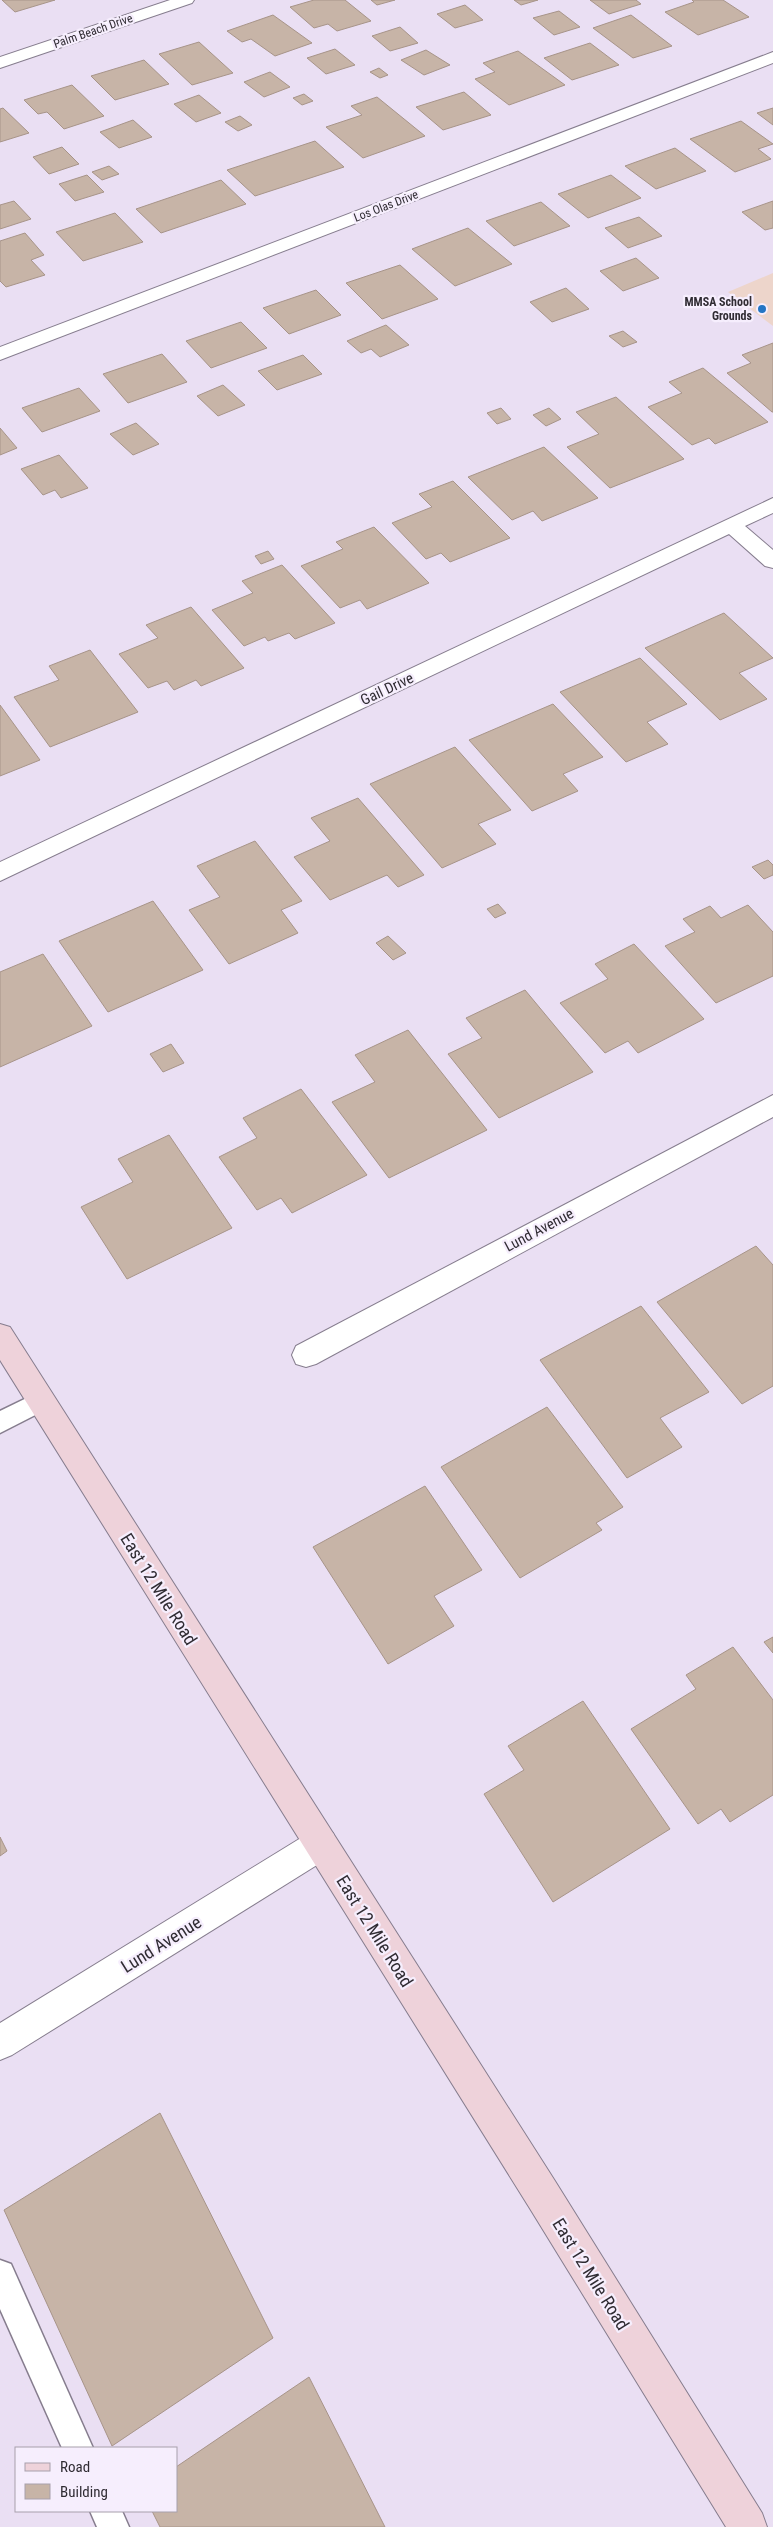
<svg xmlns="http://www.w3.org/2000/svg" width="773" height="2527" viewBox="0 0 773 2527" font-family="'Roboto Condensed',sans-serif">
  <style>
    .education { fill: #edd5cb }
    .building { fill: #c7b4a7; stroke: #a79489 }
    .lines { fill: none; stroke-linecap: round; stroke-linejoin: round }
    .lane-casing { stroke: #867d8e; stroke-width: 3 }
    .street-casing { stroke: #867d8e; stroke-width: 2 }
    .secondary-casing { stroke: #867d8e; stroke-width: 2 }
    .lane { fill: #fff; fill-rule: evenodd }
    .street { fill: #fff; fill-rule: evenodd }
    .secondary { fill: #eed2da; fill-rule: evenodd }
    .poi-dot { fill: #2476c4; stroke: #f6eefd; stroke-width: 2 }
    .labels { text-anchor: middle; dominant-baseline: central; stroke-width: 4.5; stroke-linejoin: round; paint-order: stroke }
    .far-street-label { font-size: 12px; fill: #302c33; stroke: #f6eefd }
    .far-poi-label { font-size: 12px; font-weight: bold; fill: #302c33; stroke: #f6eefd; text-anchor: end }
    .street-label { font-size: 15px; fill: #302c33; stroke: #f6eefd }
    .near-street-label { font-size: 18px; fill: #302c33; stroke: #f6eefd }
  </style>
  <rect width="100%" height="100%" fill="#eadff3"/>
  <polygon class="education" points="773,273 773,326 728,292"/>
  <g class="building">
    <polygon points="2,0 55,0 15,12"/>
    <polygon points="314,0 345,0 371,21 337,31 328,24 314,28 290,7"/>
    <polygon points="371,0 395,0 377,5"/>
    <polygon points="514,0 538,0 521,5"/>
    <polygon points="590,0 636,0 641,4 609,14"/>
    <polygon points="692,0 723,0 749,17 698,35 665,12 694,2"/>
    <polygon points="465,5 483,20 455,28 437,14"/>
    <polygon points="559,11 580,27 554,35 533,18"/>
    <polygon points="273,15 312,43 275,56 251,39 242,42 227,31"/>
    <polygon points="631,15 672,46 633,58 593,28"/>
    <polygon points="400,27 418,43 390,51 372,36"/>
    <polygon points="199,42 233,73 192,85 159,54"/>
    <polygon points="590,43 619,65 572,80 544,58"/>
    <polygon points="335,49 355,65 326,74 307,58"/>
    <polygon points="426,50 450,65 424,75 401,60"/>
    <polygon points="518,51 565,85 509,105 475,79 495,72 483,63"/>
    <polygon points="144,60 169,84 115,100 91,76"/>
    <polygon points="379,68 388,75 380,78 370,72"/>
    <polygon points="270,72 290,87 264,97 244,82"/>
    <polygon points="72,85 104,116 64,129 47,112 38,114 24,100"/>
    <polygon points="464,92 491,115 443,130 416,107"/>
    <polygon points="304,94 313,101 302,105 293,98"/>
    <polygon points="199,95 221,113 196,122 174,104"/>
    <polygon points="377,97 425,136 363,158 326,127 362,115 351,106"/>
    <polygon points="3,108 29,133 0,142 0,109"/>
    <polygon points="773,108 773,125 757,113"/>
    <polygon points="240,116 252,125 238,131 225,122"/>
    <polygon points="133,120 152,137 119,148 100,132"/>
    <polygon points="741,121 773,144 758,149 771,159 735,172 690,139"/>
    <polygon points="315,141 344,167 255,196 227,170"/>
    <polygon points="62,147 79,164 49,174 33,157"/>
    <polygon points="675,148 706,171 656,189 625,166"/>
    <polygon points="109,166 119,174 102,180 92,172"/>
    <polygon points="87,175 104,192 75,201 59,184"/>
    <polygon points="611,175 641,198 588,218 558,194"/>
    <polygon points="221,180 246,204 161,233 136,209"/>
    <polygon points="14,201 31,219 0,229 0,205"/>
    <polygon points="773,201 773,228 765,230 742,212"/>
    <polygon points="541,202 570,226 514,246 486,221"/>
    <polygon points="115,213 143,242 83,261 56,232"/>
    <polygon points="639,217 662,236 628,248 605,228"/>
    <polygon points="468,228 512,264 455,286 412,249"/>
    <polygon points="25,233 44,255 31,260 45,275 6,287 0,281 0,241"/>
    <polygon points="636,258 659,278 623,291 600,271"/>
    <polygon points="400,265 438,299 382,319 346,283"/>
    <polygon points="566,288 589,309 552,322 530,302"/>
    <polygon points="316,290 341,315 289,334 263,308"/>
    <polygon points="241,322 267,348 211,368 186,341"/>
    <polygon points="386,325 409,345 380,357 371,349 361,353 347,341"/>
    <polygon points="623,331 637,342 623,347 609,336"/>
    <polygon points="773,343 773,412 772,412 727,373 751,363 742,355"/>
    <polygon points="162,354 187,382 128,403 103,374"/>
    <polygon points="303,355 322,374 277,390 258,371"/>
    <polygon points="703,368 768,422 715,444 709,438 692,445 648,407 682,393 669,382"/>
    <polygon points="223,385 245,405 218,416 197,396"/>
    <polygon points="79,388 100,411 42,432 22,408"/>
    <polygon points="616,397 684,459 610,488 567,447 599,434 576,412"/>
    <polygon points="501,408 511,419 497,424 487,413"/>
    <polygon points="549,408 561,419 546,426 533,415"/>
    <polygon points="136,423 159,444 133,455 110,434"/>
    <polygon points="0,428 17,448 0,455"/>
    <polygon points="544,447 598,498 542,521 533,511 512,520 468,477"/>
    <polygon points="59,455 88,488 61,498 55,490 43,495 21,469"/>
    <polygon points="453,481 510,538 450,562 441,553 426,559 392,523 432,507 419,494"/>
    <polygon points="374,527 429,583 367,609 360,600 340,608 301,566 343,549 336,542"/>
    <polygon points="268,551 274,559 261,564 255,556"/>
    <polygon points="282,565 335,623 295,639 289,633 268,641 265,637 244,646 212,610 253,593 242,581"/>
    <polygon points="191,607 244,668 201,686 196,680 174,690 167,681 148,688 119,654 158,638 146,625"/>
    <polygon points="724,613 773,658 739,673 767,699 720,720 645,648"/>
    <polygon points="90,650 138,712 50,747 14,697 59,680 49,666"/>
    <polygon points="640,658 687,704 647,722 668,744 626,762 560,692"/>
    <polygon points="553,704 603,757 563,774 578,791 532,811 469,740"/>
    <polygon points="0,705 40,760 0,776"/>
    <polygon points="455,747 511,810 478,824 496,844 442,868 370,784"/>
    <polygon points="358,798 424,875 398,887 387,875 330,900 294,857 330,841 311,818"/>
    <polygon points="255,841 302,901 281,910 298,933 229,964 189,910 220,897 197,866"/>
    <polygon points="768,860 773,865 773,875 764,879 752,867"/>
    <polygon points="153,901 203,970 108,1012 59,941"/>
    <polygon points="498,904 506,913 495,918 487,909"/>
    <polygon points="748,905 773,932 773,976 716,1003 665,946 695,932 683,919 710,906 721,918"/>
    <polygon points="388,936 406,953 393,960 376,943"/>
    <polygon points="634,944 704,1019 638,1053 628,1041 605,1053 560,1003 608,979 595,964"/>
    <polygon points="43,954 92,1026 0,1067 0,972"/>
    <polygon points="525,990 593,1072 499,1118 448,1054 482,1038 466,1018"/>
    <polygon points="408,1030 487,1130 389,1178 332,1102 375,1082 355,1055"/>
    <polygon points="171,1044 184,1063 163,1072 150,1054"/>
    <polygon points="301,1089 367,1175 292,1213 281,1198 257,1210 219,1157 257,1138 243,1118"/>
    <polygon points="169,1135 232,1228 127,1279 81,1207 133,1182 118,1159"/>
    <polygon points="756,1246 773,1265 773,1386 742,1404 657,1302"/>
    <polygon points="641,1306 709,1392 660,1418 682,1447 627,1478 540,1360"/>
    <polygon points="547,1407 623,1507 596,1523 602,1530 520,1578 441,1467"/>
    <polygon points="425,1486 482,1570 434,1596 454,1626 388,1664 313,1547"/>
    <polygon points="773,1637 773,1653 764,1642"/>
    <polygon points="733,1647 773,1700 773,1795 730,1822 721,1809 698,1824 631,1729 696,1689 686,1675"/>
    <polygon points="583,1701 670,1829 553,1902 484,1794 524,1770 508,1746"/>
    <polygon points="0,1837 7,1851 0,1856"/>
    <polygon points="160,2113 273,2338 112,2446 4,2210"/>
    <polygon points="309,2377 385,2527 160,2527 152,2511 176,2511 176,2467"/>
  </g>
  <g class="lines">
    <defs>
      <g id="lane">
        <polygon points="41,1391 49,1394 53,1401 49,1408 0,1433 0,1411"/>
        <polygon points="0,2260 11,2264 93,2448 62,2448 0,2309"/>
        <polygon points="90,2511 122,2511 129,2527 97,2527"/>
      </g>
      <g id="street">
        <polygon points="170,0 194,0 192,3 0,68 0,57"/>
        <polygon points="773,52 773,63 0,360 0,347"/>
        <polygon points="773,498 773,513 745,526 773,550 773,568 765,566 729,534 0,881 0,862"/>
        <polygon points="773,1095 773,1117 316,1364 306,1367 296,1364 292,1355 296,1346"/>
        <polygon points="321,1828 333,1833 337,1844 333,1855 12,2055 0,2060 0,2023 309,1833"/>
      </g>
      <polygon id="secondary" points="0,1324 10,1327 555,2181 762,2513 767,2527 726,2527 529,2207 0,1360"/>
    </defs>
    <use href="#lane" class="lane-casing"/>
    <use href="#street" class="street-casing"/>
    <use href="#secondary" class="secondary-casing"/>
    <use href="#lane" class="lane"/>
    <use href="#street" class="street"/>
    <use href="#secondary" class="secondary"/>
  </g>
  <circle class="poi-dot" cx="762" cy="309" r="5"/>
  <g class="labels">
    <g class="far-street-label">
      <text transform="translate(93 31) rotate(-19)">Palm Beach Drive</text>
      <text transform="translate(386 206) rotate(-21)">Los Olas Drive</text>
    </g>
    <g class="far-poi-label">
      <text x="752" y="302">MMSA School<tspan x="752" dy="14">Grounds</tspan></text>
    </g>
    <g class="street-label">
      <text transform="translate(387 689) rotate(-25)">Gail Drive</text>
      <text transform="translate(539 1230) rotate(-28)">Lund Avenue</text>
    </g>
    <g class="near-street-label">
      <text transform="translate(159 1589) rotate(58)">East 12 Mile Road</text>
      <text transform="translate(375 1931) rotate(58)">East 12 Mile Road</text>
      <text transform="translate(161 1944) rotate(-32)">Lund Avenue</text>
      <text transform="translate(591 2274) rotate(58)">East 12 Mile Road</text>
    </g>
  </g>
  <rect x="15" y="2447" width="162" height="65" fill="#f6eefd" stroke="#a7a0ac"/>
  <rect x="25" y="2463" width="25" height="8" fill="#eed2da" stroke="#a7a0ac"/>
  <text x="60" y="2472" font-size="15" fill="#302c33">Road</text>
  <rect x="25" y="2484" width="25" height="15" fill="#c7b4a7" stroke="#a7a0ac"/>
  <text x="60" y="2497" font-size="15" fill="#302c33">Building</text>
</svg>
